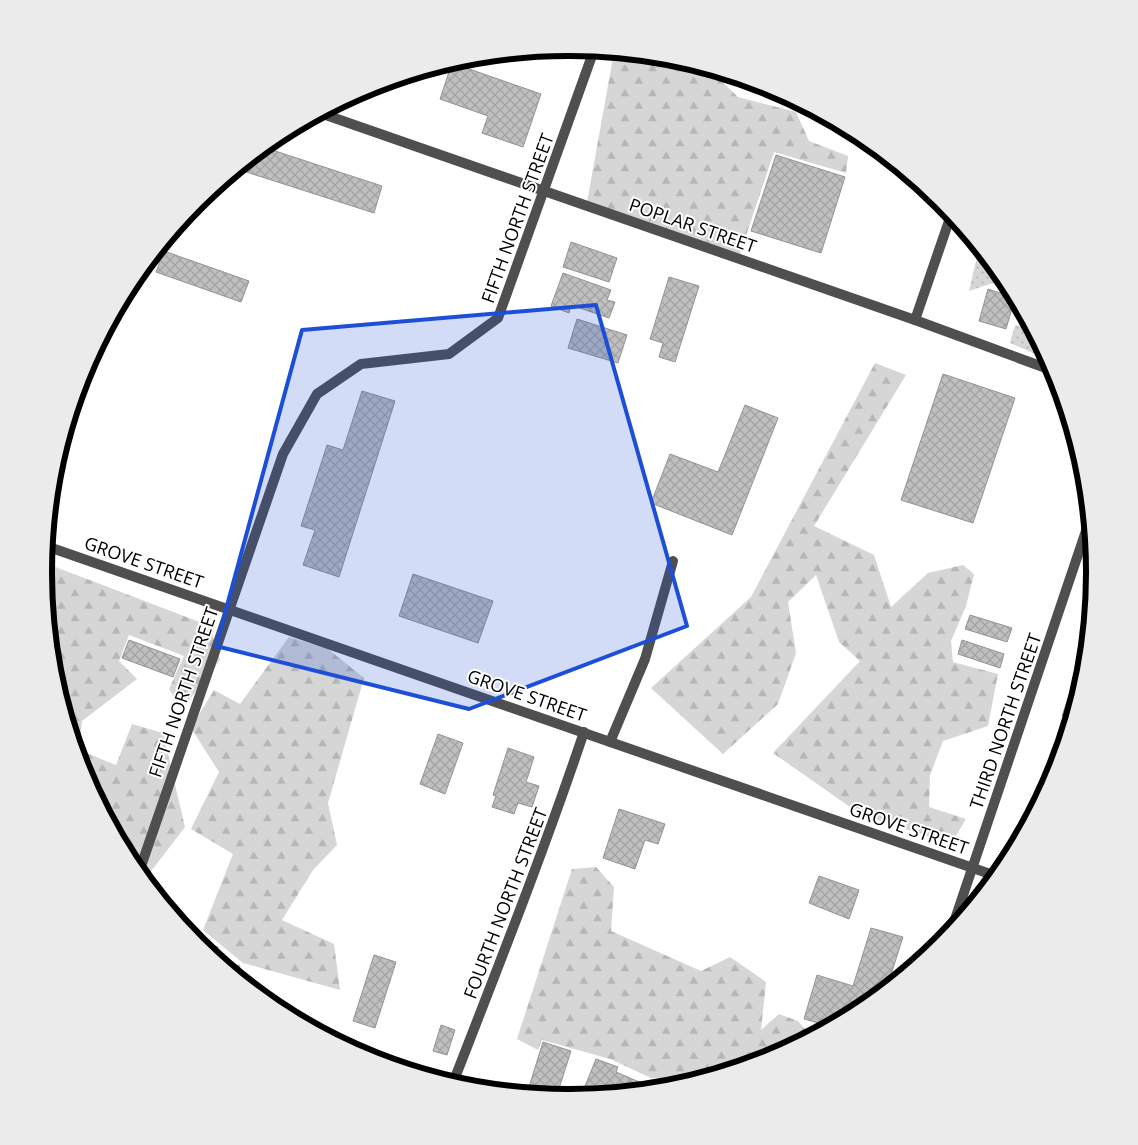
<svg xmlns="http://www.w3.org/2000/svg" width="1138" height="1145" viewBox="0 0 1138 1145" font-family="'Open Sans',sans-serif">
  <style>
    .grass { fill: url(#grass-dots) }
    .forest { fill: url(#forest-firs) }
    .building { fill: url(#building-cross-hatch); stroke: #939393 }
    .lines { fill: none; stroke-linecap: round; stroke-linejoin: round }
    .minor { stroke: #4f4f4f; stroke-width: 10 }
    .marked { fill: #1d4ed8; fill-opacity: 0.2; stroke: #1d4ed8; stroke-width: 4; stroke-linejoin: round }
    .labels { text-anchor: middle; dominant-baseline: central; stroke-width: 4; stroke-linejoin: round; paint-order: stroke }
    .street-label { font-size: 18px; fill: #000; stroke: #fff }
    .rim { fill: none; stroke: #000; stroke-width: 6 }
  </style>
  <defs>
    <pattern id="grass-dots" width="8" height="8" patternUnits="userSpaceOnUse" patternTransform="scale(1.25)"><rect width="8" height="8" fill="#d6d6d6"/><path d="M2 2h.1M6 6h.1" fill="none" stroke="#b6b6b6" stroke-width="1.8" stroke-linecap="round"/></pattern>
    <pattern id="forest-firs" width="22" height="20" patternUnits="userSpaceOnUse" patternTransform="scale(1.25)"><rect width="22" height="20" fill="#d6d6d6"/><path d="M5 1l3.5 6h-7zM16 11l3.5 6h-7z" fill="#b6b6b6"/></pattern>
    <pattern id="building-cross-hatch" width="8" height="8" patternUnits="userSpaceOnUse" patternTransform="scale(1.25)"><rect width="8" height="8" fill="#bfbfbf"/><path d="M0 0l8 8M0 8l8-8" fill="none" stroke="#a2a2a2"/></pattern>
  </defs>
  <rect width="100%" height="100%" fill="#fff"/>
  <g class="grass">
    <polygon points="979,248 1005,279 969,291"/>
    <polygon points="1015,325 1025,327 1024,332 1036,337 1047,359 1010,343"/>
  </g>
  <g class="forest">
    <polygon points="614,52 672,57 708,68 738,97 796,112 809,141 848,156 846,173 774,152 740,254 587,202"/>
    <polygon points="875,363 906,375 814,526 874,555 891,607 928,573 963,565 974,574 966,606 951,641 953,662 998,674 988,726 943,741 930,775 929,807 966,819 951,844 860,814 773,753 860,661 839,642 816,575 788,602 796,653 778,704 723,754 651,688 751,597"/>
    <polygon points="45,563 210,626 220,660 182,709 169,689 184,656 129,635 119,661 137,679 82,721 79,750 116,765 132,724 163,733 185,827 145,879 132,864 84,773 54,675 44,573"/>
    <polygon points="289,637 328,649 364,678 328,803 337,845 313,870 282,920 334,944 340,990 243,963 203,930 233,854 191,829 219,772 191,728 214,690 240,704"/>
    <polygon points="596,867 614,887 611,931 701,971 730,957 766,982 761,1030 779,1014 798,1021 811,1036 770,1058 703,1078 651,1078 610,1059 542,1040 538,1050 517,1039 572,869"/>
  </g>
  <g class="building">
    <polygon points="452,63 541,94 523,147 482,133 488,116 440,99"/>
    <polygon points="263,147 382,186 374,213 237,169"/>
    <polygon points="776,155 845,177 821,253 751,231"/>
    <polygon points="571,242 617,258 609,282 563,267"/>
    <polygon points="164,251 249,281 241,302 156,272"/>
    <polygon points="563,273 611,290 607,300 615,302 609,318 571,305 569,313 551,306"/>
    <polygon points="669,277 699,286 675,362 659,357 663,343 650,339"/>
    <polygon points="988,289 1015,298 1006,329 979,321"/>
    <polygon points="577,319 627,335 618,363 568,348"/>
    <polygon points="943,374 1015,398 973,523 901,500"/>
    <polygon points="362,391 395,401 339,577 303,565 315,530 301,526 327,445 343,450"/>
    <polygon points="745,405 778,418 732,535 651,503 670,454 718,472"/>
    <polygon points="413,574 493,601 478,643 399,616"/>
    <polygon points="970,615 1012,628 1007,642 965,629"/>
    <polygon points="129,640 180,659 173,677 122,658"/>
    <polygon points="962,640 1004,654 1000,668 958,654"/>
    <polygon points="1081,662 1085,664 1083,680 1076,678"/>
    <polygon points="1073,684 1081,686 1071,719 1062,716"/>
    <polygon points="438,734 463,743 445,794 420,784"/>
    <polygon points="508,748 534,757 526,782 539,786 532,807 518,803 514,814 492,807 496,796 493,795"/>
    <polygon points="619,809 665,824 658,844 645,840 635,869 603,858"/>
    <polygon points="819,876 859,890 849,919 809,903"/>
    <polygon points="871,928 903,937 887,987 861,1009 829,1026 804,1019 817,975 853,986"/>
    <polygon points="208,943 218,947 214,958 205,950"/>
    <polygon points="374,955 396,962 375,1028 353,1021"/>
    <polygon points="223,961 240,966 237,976 222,964"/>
    <polygon points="441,1025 455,1030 447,1055 433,1051"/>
    <polygon points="543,1042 571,1051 557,1095 529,1087"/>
    <polygon points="596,1059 618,1067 616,1072 644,1084 642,1091 581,1096"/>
  </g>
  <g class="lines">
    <g class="minor">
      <polyline points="320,113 915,320 1054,371"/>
      <polyline points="915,320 951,215"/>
      <polyline points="46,546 996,876"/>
      <polyline points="610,742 645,659 673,561"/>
      <polyline points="139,872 283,454 317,394 361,364 449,354 498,318 594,50"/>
      <polyline points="951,931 1089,522"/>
      <path d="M453 1083C498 967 544 851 584 732"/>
    </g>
  </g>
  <path class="marked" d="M596 305 687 626 469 709 216 646 302 330Z"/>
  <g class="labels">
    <g class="street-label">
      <text transform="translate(517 218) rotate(-70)">FIFTH NORTH STREET</text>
      <text transform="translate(693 225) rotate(19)">POPLAR STREET</text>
      <text transform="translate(144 562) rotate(19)">GROVE STREET</text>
      <text transform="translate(183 692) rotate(-71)">FIFTH NORTH STREET</text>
      <text transform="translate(527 695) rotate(19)">GROVE STREET</text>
      <text transform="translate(1005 721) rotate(-71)">THIRD NORTH STREET</text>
      <text transform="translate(909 828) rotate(19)">GROVE STREET</text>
      <text transform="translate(505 903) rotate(-69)">FOURTH NORTH STREET</text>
    </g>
  </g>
  <path d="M0 0H1138V1145H0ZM568 56H570A516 516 0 0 1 1086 572V573A516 516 0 0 1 570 1089H568A516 516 0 0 1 52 573V572A516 516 0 0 1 568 56Z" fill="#ebebeb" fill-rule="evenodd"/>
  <path class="rim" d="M568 56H570A516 516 0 0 1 1086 572V573A516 516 0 0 1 570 1089H568A516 516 0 0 1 52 573V572A516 516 0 0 1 568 56Z"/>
</svg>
